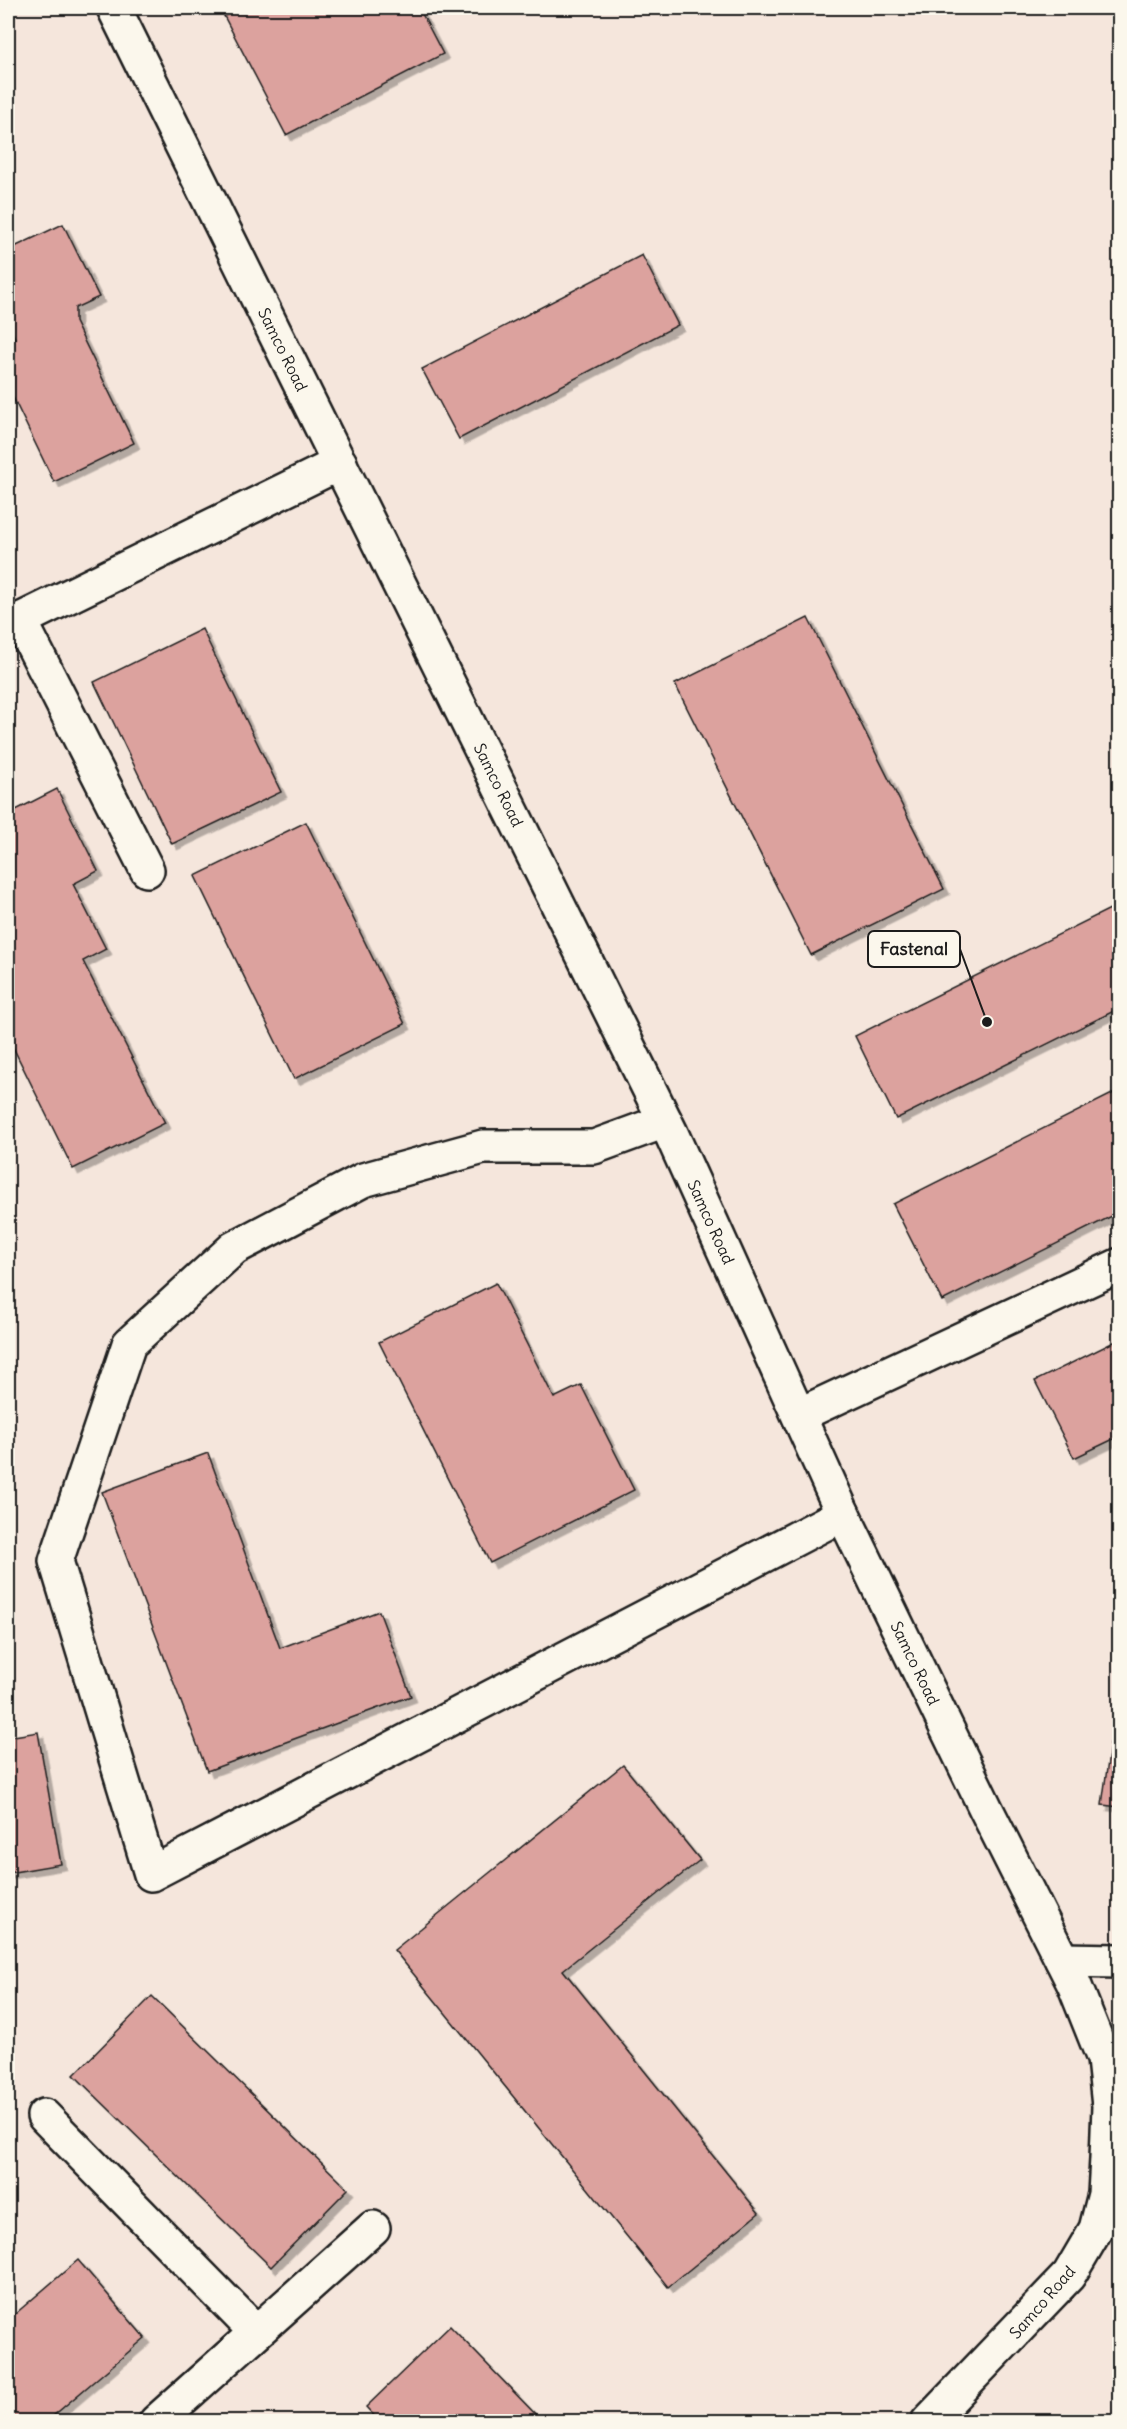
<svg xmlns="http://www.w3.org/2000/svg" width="1127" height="2429" viewBox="0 0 1127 2429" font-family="Delius,sans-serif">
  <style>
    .building { fill: #dca29e; stroke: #1c1c1c; stroke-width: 1.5; filter: url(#shadow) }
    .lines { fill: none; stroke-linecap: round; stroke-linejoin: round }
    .minor-casing { stroke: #1c1c1c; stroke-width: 38 }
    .minor { stroke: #fbf7ec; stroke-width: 33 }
    .labels { text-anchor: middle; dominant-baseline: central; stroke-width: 6; stroke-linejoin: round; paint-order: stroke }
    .street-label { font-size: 16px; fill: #1c1c1c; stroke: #fbf7ec }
    .leader { fill: none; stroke: #1c1c1c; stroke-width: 2 }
    .callout-dot { fill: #1c1c1c; stroke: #fbf7ec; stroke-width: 2 }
    .callout { fill: #fbf7ec; stroke: #1c1c1c; stroke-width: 2 }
    .callout-label { font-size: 18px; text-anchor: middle; font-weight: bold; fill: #1c1c1c }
  </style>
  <defs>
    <filter id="shadow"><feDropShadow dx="5.5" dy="5.5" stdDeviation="0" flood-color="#0004"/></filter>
  </defs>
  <rect width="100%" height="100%" fill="#f5e6dc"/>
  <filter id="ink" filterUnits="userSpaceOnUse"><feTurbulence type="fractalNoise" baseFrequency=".0167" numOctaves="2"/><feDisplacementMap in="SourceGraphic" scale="12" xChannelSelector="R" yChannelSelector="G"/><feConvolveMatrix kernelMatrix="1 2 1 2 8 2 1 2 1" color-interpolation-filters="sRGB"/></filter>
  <g filter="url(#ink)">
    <g class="building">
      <polygon points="240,8 419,8 443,54 286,135 224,16"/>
      <polygon points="63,224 99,297 75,308 75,322 134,443 54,482 8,387 8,341 15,338 8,322 8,250"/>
      <polygon points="642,255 678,325 459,439 422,369"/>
      <polygon points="808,618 944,889 811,955 675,684"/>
      <polygon points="202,629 281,792 172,844 94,682"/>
      <polygon points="57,789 98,871 73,884 106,949 83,961 165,1123 73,1169 8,1037 8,1003 11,1001 8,994 8,814"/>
      <polygon points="306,822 405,1024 294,1079 195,876"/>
      <polygon points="1120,904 1120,1008 896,1119 855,1036"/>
      <polygon points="1120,1090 1120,1212 942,1301 893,1204"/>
      <polygon points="496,1283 554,1398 581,1385 634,1490 490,1563 379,1342"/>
      <polygon points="1120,1339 1120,1436 1074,1458 1035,1381"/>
      <polygon points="208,1453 280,1648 379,1611 411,1696 207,1771 102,1492"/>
      <polygon points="38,1732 61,1864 8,1873 8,1737"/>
      <polygon points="1112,1732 1120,1733 1120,1807 1102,1805"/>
      <polygon points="623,1765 700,1860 563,1970 759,2213 668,2287 394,1950"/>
      <polygon points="152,1996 348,2189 271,2267 74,2075"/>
      <polygon points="78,2260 145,2338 46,2422 8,2422 8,2320"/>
      <polygon points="450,2326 543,2422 380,2422 366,2407"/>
    </g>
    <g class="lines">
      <defs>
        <g id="minor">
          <path id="s1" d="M114 8 671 1133 843 1514 986 1809 1074 1984 1104 2059 1109 2106 1107 2158 1105 2194 1096 2229 1069 2275 928 2422"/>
          <polyline points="20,620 147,870"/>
          <polyline points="8,626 340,463"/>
          <polyline points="665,1121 594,1147 483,1147 363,1180 234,1248 129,1344 56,1561 151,1874 843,1514"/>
          <polyline points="799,1415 1120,1265"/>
          <polyline points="1062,1960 1120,1961"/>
          <polyline points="44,2116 256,2332"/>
          <polyline points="156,2422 373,2228"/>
        </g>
      </defs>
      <use href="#minor" class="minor-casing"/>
      <use href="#minor" class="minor"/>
    </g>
  </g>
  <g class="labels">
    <g class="street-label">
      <text stroke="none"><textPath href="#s1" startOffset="381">Samco Road</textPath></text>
      <text stroke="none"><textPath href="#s1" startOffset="867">Samco Road</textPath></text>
      <text stroke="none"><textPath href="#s1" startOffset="1353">Samco Road</textPath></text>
      <text stroke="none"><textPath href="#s1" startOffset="1839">Samco Road</textPath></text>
      <text transform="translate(1042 2302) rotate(-49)">Samco Road</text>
    </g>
  </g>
  <path class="leader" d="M987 1022L960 949"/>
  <circle class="callout-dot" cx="987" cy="1022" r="6"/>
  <rect class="callout" x="868" y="931" width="92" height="36" rx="6"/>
  <g class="callout-label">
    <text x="914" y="955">Fastenal</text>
  </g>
  <rect width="1127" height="2429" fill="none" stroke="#fbf7ec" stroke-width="30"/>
  <rect x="15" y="15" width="1097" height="2399" fill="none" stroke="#1c1c1c" stroke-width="2" filter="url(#ink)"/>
</svg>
